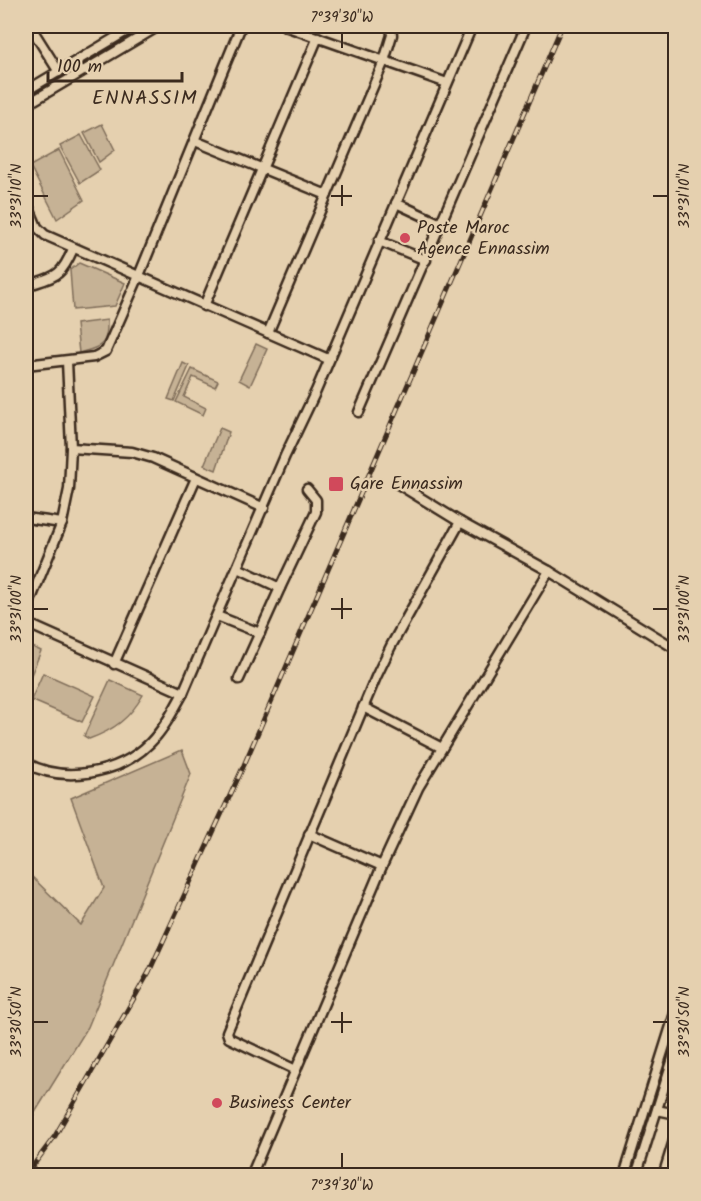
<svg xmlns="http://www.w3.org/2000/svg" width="701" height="1201" viewBox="0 0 701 1201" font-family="Kalam,sans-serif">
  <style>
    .green { fill: #c6b295; stroke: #806e5a; stroke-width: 1.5 }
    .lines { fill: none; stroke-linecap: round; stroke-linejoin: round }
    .minor-casing { stroke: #3b2a1e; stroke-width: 13 }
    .minor { stroke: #e5d0af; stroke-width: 8 }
    .rail-casing { stroke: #3b2a1e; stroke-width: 5 }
    .rail { stroke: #e5d0af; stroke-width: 3; stroke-dasharray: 9; stroke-linecap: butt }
    .ticks { fill: none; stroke: #3b2a1e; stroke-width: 2 }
    .poi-dot { fill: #d1495b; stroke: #e5d0af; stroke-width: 2 }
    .labels { text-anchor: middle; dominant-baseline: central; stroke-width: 4.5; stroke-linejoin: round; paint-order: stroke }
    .poi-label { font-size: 18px; fill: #3b2a1e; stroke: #e5d0af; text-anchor: start }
    .neighbourhood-label { font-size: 20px; letter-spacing: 1.5px; fill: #3b2a1e; stroke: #e5d0af }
    .neatline { fill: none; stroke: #3b2a1e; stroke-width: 2 }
    .ticks-label { font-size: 15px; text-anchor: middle; fill: #3b2a1e }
  </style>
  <rect width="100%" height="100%" fill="#e5d0af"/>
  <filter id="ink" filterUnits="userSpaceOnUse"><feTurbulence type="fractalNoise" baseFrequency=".0167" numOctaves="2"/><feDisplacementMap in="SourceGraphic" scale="12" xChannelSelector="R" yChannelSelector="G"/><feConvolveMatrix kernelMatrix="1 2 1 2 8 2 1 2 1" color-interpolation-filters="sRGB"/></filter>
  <g filter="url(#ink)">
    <g class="green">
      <polygon points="102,124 115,150 99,162 84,133"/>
      <polygon points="81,135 100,170 80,183 60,146"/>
      <polygon points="59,150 84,200 57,219 30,166"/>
      <polygon points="79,263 125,283 115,306 73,310 70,270"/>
      <path d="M107 320C108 346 102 346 79 353L76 324Z"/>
      <polygon points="256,344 267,349 250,386 239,380"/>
      <polygon points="183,363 189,366 174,401 168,399"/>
      <polygon points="192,369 218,381 215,387 193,377 184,397 206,408 203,415 176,402"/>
      <polygon points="220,428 229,432 216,470 204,465"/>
      <polygon points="26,644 41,651 26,687"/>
      <polygon points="43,673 95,696 82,722 31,700"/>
      <path d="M110 680 143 695C130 718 114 730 89 739L84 736Z"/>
      <polygon points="182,750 191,774 88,1027 26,1127 26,871 81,925 104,888 71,798"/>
    </g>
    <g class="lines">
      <defs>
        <g id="minor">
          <polyline points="30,26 59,72"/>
          <polyline points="285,26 447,83"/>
          <polyline points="26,91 135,26"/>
          <polyline points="26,105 159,26"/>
          <polyline points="195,141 327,195"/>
          <polyline points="26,201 37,227 45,235 328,359"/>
          <polyline points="396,203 441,224"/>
          <polyline points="379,241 426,260"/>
          <path d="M26 286C55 276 60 279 73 249"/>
          <polyline points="204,306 318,37"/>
          <polyline points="268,333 384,61 392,35 391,26"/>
          <polyline points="67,361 71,448 132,452 153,458 264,508"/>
          <polyline points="26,365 94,357 106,351 138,278 241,26"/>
          <polyline points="359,412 526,26"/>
          <polyline points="398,484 460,522 549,571 676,649"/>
          <polyline points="26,518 62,523"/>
          <polyline points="238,568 280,588 239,679"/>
          <polyline points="280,588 316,512 316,500 307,489"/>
          <polyline points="26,611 62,523 69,489 71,448"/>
          <polyline points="217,616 260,633"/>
          <polyline points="26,623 183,693"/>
          <polyline points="114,664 196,478"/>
          <polyline points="363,707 442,748"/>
          <path d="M26 763C64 784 119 774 150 743 164 729 173 711 183 693L285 456 316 391 472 26"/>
          <polyline points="309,834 382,866"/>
          <polyline points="296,1070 229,1038 227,1032 376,677 391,646 460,522"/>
          <polyline points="657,1110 676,1114"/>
          <polyline points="251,1176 382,866 418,788 549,571"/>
          <polyline points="624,1176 676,1010"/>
          <polyline points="636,1176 676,1049"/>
          <polyline points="663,1176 676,1134"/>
        </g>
      </defs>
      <use href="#minor" class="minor-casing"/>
      <use href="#minor" class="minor"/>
      <defs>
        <polyline id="rail" points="26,1175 55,1136 149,972 244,765 562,26"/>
      </defs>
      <use href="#rail" class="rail-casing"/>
      <use href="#rail" class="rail"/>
    </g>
  </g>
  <path class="ticks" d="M342 33V48M342 185V206M33 196H48M331 196H352M653 196H668M342 598V619M33 609H48M331 609H352M653 609H668M342 1012V1033M33 1022H48M331 1022H352M653 1022H668M342 1153V1168"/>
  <g class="poi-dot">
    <circle cx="405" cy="238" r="6"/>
    <rect x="328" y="476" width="16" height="16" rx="3"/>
    <circle cx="217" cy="1103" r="6"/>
  </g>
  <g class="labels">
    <g class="poi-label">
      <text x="417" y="228">Poste Maroc<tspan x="417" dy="21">Agence Ennassim</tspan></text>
      <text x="350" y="484">Gare Ennassim</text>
      <text x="229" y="1103">Business Center</text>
    </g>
    <g class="neighbourhood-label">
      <text x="145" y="99">ENNASSIM</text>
    </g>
  </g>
  <rect width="701" height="1201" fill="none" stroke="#e5d0af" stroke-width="66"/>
  <path d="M48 72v9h134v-9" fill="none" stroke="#3b2a1e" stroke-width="3"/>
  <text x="57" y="72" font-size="18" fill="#3b2a1e" stroke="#e5d0af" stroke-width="4.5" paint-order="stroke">100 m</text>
  <rect x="33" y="33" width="635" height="1135" class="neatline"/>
  <g class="ticks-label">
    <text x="342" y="22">7°39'30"W</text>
    <text transform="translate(16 196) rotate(-90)" y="5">33°31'10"N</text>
    <text transform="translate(684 196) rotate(-90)" y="5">33°31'10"N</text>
    <text transform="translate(16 609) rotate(-90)" y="5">33°31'00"N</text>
    <text transform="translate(684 609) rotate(-90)" y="5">33°31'00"N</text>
    <text transform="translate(16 1022) rotate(-90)" y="5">33°30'50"N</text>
    <text transform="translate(684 1022) rotate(-90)" y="5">33°30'50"N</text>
    <text x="342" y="1190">7°39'30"W</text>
  </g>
</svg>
